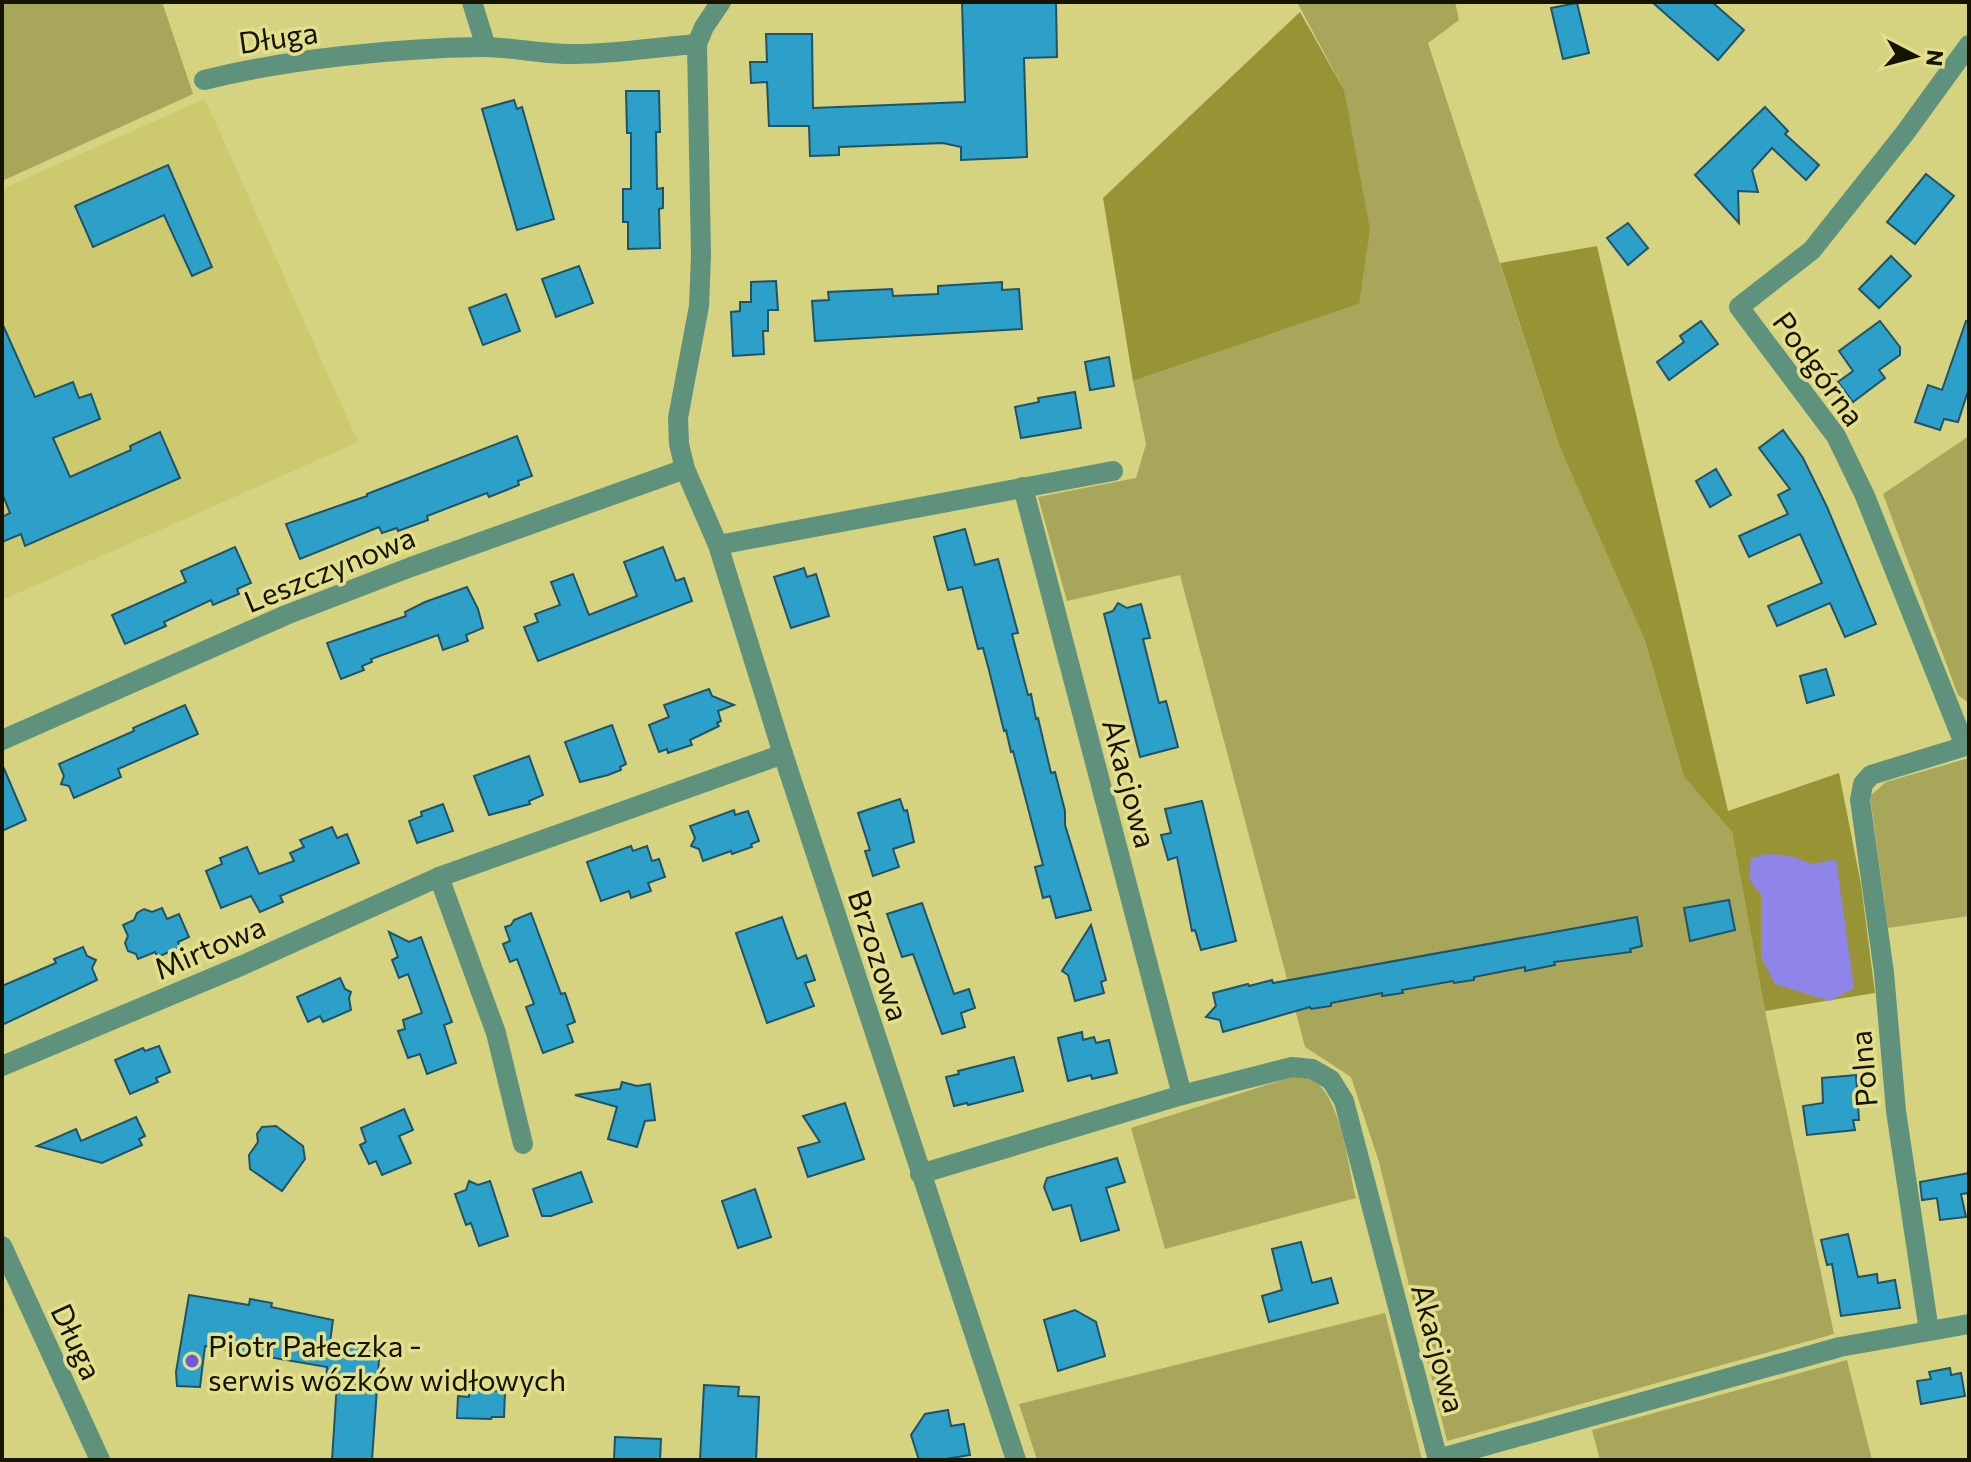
<svg xmlns="http://www.w3.org/2000/svg" width="1971" height="1462" viewBox="0 0 1971 1462" font-family="Commissioner,sans-serif">
  <style>
    .built { fill: #cdc96e }
    .green { fill: #a8a65a }
    .forest { fill: #989436 }
    .water { fill: #8f84e7 }
    .building { fill: #2ca0c9; stroke: #215367; stroke-width: 2 }
    .lines { fill: none; stroke-linecap: round; stroke-linejoin: round }
    .minor { stroke: #5e927d; stroke-width: 20 }
    .tertiary { stroke: #5e927d; stroke-width: 20 }
    .poi-dot { fill: #705bd5; stroke: #e2df8d; stroke-width: 3 }
    .labels { text-anchor: middle; dominant-baseline: central; stroke-width: 7; stroke-linejoin: round; paint-order: stroke }
    .street-label { font-size: 30px; fill: #161400; stroke: #e2df8d }
    .poi-label { font-size: 30px; fill: #161400; stroke: #e2df8d; text-anchor: start }
  </style>
  <rect width="100%" height="100%" fill="#d5d280"/>
  <polygon class="built" points="205,99 358,442 2,600 2,189"/>
  <g class="green">
    <polygon points="2,2 162,2 193,94 2,181"/>
    <polygon points="1297,2 1455,2 1459,20 1428,43 1560,448 1645,641 1684,777 1732,832 1765,1011 1834,1334 1447,1441 1379,1162 1351,1077 1305,1047 1180,575 1067,601 1038,497 1136,478 1146,444 1133,381 1359,304 1344,90"/>
    <polygon points="1969,436 1969,703 1958,695 1883,494"/>
    <polygon points="1969,758 1969,916 1888,928 1870,796 1886,782"/>
    <path d="M1295 1076C1301 1077 1308 1077 1313 1080 1342 1099 1348 1167 1356 1198L1165 1249 1131 1128Z"/>
    <polygon points="1385,1313 1422,1460 1037,1460 1019,1404"/>
    <polygon points="1847,1360 1872,1460 1600,1460 1592,1430"/>
  </g>
  <g class="forest">
    <polygon points="1300,12 1344,90 1370,229 1359,304 1133,381 1103,198"/>
    <polygon points="1597,246 1728,811 1839,773 1861,884 1875,993 1765,1011 1732,832 1684,777 1645,641 1560,448 1500,263"/>
  </g>
  <polygon class="water" points="1769,854 1794,857 1812,864 1836,859 1854,988 1830,1001 1775,984 1761,957 1761,895 1749,879 1751,858"/>
  <g class="building">
    <polygon points="962,2 1056,2 1057,57 1024,58 1027,157 961,160 961,147 943,143 839,147 839,155 810,156 809,126 769,126 767,82 751,83 750,62 767,62 766,34 812,34 813,108 965,102"/>
    <polygon points="1652,2 1712,2 1744,30 1718,60"/>
    <polygon points="1577,3 1589,53 1563,59 1551,8"/>
    <polygon points="626,91 659,91 660,132 656,132 657,189 663,188 663,208 659,209 660,248 628,249 628,222 623,222 623,189 631,189 631,133 627,133"/>
    <polygon points="514,100 517,109 522,107 554,219 517,230 482,109"/>
    <polygon points="1765,107 1788,131 1785,134 1819,165 1806,180 1772,148 1752,170 1758,192 1738,191 1739,223 1695,175"/>
    <polygon points="168,165 212,267 192,276 164,215 93,247 75,206"/>
    <polygon points="1926,174 1954,196 1915,244 1887,222"/>
    <polygon points="1628,223 1648,248 1628,265 1607,238"/>
    <polygon points="1891,256 1911,276 1879,308 1859,289"/>
    <polygon points="579,266 593,303 556,317 542,279"/>
    <polygon points="776,281 778,310 768,310 768,331 763,331 764,354 733,356 731,312 740,311 740,302 751,302 751,282"/>
    <polygon points="1002,282 1002,290 1019,289 1022,329 815,341 812,301 829,300 828,292 892,289 893,296 938,294 938,286"/>
    <polygon points="506,294 520,331 483,345 469,308"/>
    <polygon points="1701,321 1718,344 1669,380 1657,362 1684,342 1680,336"/>
    <polygon points="1880,321 1900,347 1900,355 1879,370 1885,378 1853,402 1838,382 1853,371 1839,351"/>
    <polygon points="1966,321 1969,322 1969,388 1958,422 1944,419 1940,430 1915,422 1928,385 1942,390"/>
    <polygon points="2,323 35,397 73,382 79,398 91,394 100,419 53,438 70,477 131,450 130,446 160,432 180,478 25,546 21,534 2,542 2,517 10,513 2,493"/>
    <polygon points="1109,357 1114,386 1090,390 1085,362"/>
    <polygon points="1075,392 1081,428 1021,438 1015,407 1039,402 1038,398"/>
    <polygon points="1783,430 1803,458 1827,507 1876,624 1845,637 1830,603 1777,626 1768,606 1822,583 1800,534 1749,557 1739,536 1788,514 1778,495 1790,489 1759,448"/>
    <polygon points="517,436 532,476 518,481 519,485 489,497 487,493 427,516 428,520 398,531 397,528 382,533 379,527 300,559 286,524 367,496 367,494"/>
    <polygon points="1716,469 1731,495 1710,507 1696,481"/>
    <polygon points="965,529 975,565 998,559 1018,633 1012,634 1028,695 1031,694 1036,719 1038,718 1051,773 1055,772 1065,811 1065,825 1091,910 1056,918 1050,896 1043,898 1035,867 1043,865 1013,751 1011,752 1006,730 1004,731 989,670 983,648 978,649 962,587 948,590 934,537"/>
    <polygon points="235,547 251,583 237,589 239,594 213,605 211,600 164,622 166,626 125,644 112,615 186,582 181,571"/>
    <polygon points="663,547 676,581 684,578 692,601 538,661 524,627 538,622 535,614 560,605 551,582 573,574 589,615 637,596 624,562"/>
    <polygon points="804,568 807,577 816,574 829,616 791,628 774,577"/>
    <polygon points="467,587 478,609 483,628 466,635 468,641 443,650 438,635 371,659 372,662 362,666 364,670 341,679 327,643 406,616 405,612 425,602"/>
    <polygon points="1118,603 1127,608 1141,604 1150,638 1143,639 1159,703 1166,701 1178,747 1140,757 1104,614 1113,611"/>
    <polygon points="1826,669 1834,695 1807,703 1800,676"/>
    <polygon points="709,689 712,696 734,705 718,711 721,721 717,723 719,726 690,740 692,745 668,753 667,749 659,752 649,725 669,717 664,705"/>
    <polygon points="185,705 198,734 118,769 121,777 74,798 69,786 61,784 64,776 59,764 134,731 133,728"/>
    <polygon points="612,725 626,764 620,767 621,770 608,775 580,782 565,742"/>
    <polygon points="529,756 543,795 529,801 530,804 489,815 474,776"/>
    <polygon points="2,764 26,820 2,831"/>
    <polygon points="900,799 904,811 907,810 914,842 893,849 899,867 873,876 865,851 870,850 858,813"/>
    <polygon points="1202,801 1236,941 1201,950 1195,930 1192,931 1177,857 1168,860 1161,835 1171,833 1165,809"/>
    <polygon points="443,804 453,831 417,843 409,821 422,816 421,812"/>
    <polygon points="734,810 735,815 748,811 759,841 751,844 752,847 732,854 731,851 703,861 699,849 691,846 695,838 690,826"/>
    <polygon points="332,827 337,838 347,834 359,863 280,896 283,902 260,912 251,896 221,908 206,871 222,864 220,858 247,847 259,874 294,861 290,853 304,847 300,840"/>
    <polygon points="631,846 633,851 647,846 652,861 659,859 665,877 648,883 651,891 631,898 629,891 601,901 587,862"/>
    <polygon points="1729,900 1735,930 1690,941 1684,908"/>
    <polygon points="922,903 954,994 969,989 975,1008 961,1013 965,1027 942,1034 913,954 902,957 887,914"/>
    <polygon points="162,908 167,919 179,914 189,937 178,942 180,947 158,957 155,952 138,959 136,954 128,951 125,943 128,936 123,925 134,920 137,913 144,909 152,912"/>
    <polygon points="531,913 561,994 565,993 575,1022 567,1025 573,1042 543,1053 526,1007 534,1004 517,959 510,962 503,944 510,941 505,927 511,925 514,920"/>
    <polygon points="782,917 797,959 806,955 815,980 805,983 814,1006 767,1023 736,933"/>
    <polygon points="1637,917 1642,946 1630,949 1631,952 1554,962 1555,965 1525,971 1525,967 1474,977 1474,980 1454,983 1453,981 1402,990 1403,993 1382,996 1382,993 1331,1003 1331,1006 1311,1009 1310,1007 1223,1032 1220,1020 1206,1017 1216,1006 1213,993 1248,984 1249,986 1272,980 1273,983"/>
    <polygon points="1091,925 1106,980 1101,982 1104,993 1075,1001 1068,975 1062,971"/>
    <polygon points="389,932 409,942 421,937 452,1022 444,1025 456,1063 427,1074 420,1054 408,1058 398,1031 405,1029 403,1020 422,1013 408,974 399,978 392,960 398,957"/>
    <polygon points="83,947 87,956 96,960 92,968 97,980 2,1025 2,986 56,963 54,959"/>
    <polygon points="340,978 345,989 351,992 349,998 351,1010 323,1022 320,1016 308,1022 297,997"/>
    <polygon points="1082,1032 1083,1040 1094,1037 1096,1043 1109,1040 1117,1073 1092,1079 1091,1075 1068,1081 1058,1038"/>
    <polygon points="159,1046 170,1072 156,1078 158,1082 130,1094 115,1060 143,1048 145,1051"/>
    <polygon points="1014,1057 1023,1091 968,1105 967,1103 954,1106 946,1077 959,1074 958,1071"/>
    <polygon points="1856,1075 1859,1120 1853,1120 1855,1130 1807,1135 1803,1106 1823,1103 1822,1078"/>
    <polygon points="622,1082 637,1086 650,1084 655,1120 645,1121 637,1147 608,1139 617,1107 575,1095 620,1089"/>
    <polygon points="845,1103 864,1159 808,1177 798,1148 820,1142 803,1116"/>
    <polygon points="404,1109 413,1130 399,1136 411,1163 382,1175 376,1161 369,1164 360,1145 366,1142 361,1128"/>
    <polygon points="136,1117 145,1136 139,1139 142,1145 102,1163 37,1146 76,1129 81,1141"/>
    <polygon points="276,1126 303,1146 305,1159 282,1191 250,1169 249,1155 258,1142 257,1134 262,1127"/>
    <polygon points="1117,1158 1125,1182 1106,1188 1119,1230 1081,1241 1071,1205 1053,1210 1044,1187 1047,1178"/>
    <polygon points="581,1172 592,1202 551,1216 542,1216 533,1189"/>
    <polygon points="1969,1173 1969,1193 1961,1194 1966,1217 1940,1220 1937,1198 1922,1200 1920,1182"/>
    <polygon points="469,1181 478,1185 490,1181 508,1236 479,1246 471,1223 466,1225 455,1194 466,1190"/>
    <polygon points="755,1189 771,1237 738,1248 722,1201"/>
    <polygon points="1848,1234 1858,1277 1877,1274 1878,1283 1895,1280 1900,1308 1841,1316 1832,1264 1827,1265 1821,1240"/>
    <polygon points="1301,1242 1312,1283 1331,1278 1338,1303 1269,1322 1262,1296 1282,1290 1272,1249"/>
    <polygon points="189,1295 249,1305 250,1299 272,1303 271,1307 333,1320 330,1342 380,1345 372,1460 332,1460 337,1383 326,1382 327,1367 205,1346 200,1387 177,1386 176,1372"/>
    <polygon points="1075,1310 1096,1322 1105,1356 1058,1371 1044,1320"/>
    <polygon points="1950,1368 1951,1375 1961,1373 1965,1396 1921,1404 1917,1381 1931,1379 1929,1372"/>
    <polygon points="704,1385 739,1387 738,1396 759,1397 756,1460 700,1460"/>
    <polygon points="469,1387 505,1392 504,1417 492,1417 491,1419 457,1418 458,1396 469,1397"/>
    <polygon points="948,1410 951,1426 964,1424 970,1455 940,1460 919,1460 911,1435 925,1414"/>
    <polygon points="615,1437 661,1439 660,1460 614,1460"/>
  </g>
  <g class="lines">
    <g class="minor">
      <polyline points="472,2 486,47"/>
      <polyline points="721,2 704,27 697,44 701,256 699,306 678,418 679,444 685,469 718,545 783,754 1016,1460"/>
      <path d="M204 80C288 59 397 48 483 47 512 47 540 54 569 54 611 55 655 47 697 44"/>
      <polyline points="718,545 1113,471"/>
      <polyline points="2,740 286,615 411,567 685,469"/>
      <polyline points="1965,746 1865,496 1836,436 1739,307 1812,250 1905,133 1969,45"/>
      <polyline points="439,877 496,1033 523,1144"/>
      <polyline points="2,1066 243,965 439,877 783,754"/>
      <polyline points="1182,1095 1292,1067 1312,1069 1331,1080 1344,1101 1438,1460"/>
      <polyline points="920,1174 1182,1095 1023,487"/>
      <polyline points="1929,1331 1896,1111 1884,973 1860,800 1863,784 1871,775 1969,745"/>
      <polyline points="1438,1459 1840,1347 1969,1324"/>
    </g>
    <polyline class="tertiary" points="2,1246 100,1460"/>
  </g>
  <circle class="poi-dot" cx="192" cy="1361" r="8"/>
  <g class="labels">
    <g class="street-label">
      <text transform="translate(278 36) rotate(-8)">Długa</text>
      <text transform="translate(1820 368) rotate(54)">Podgórna</text>
      <text transform="translate(329 568) rotate(-22)">Leszczynowa</text>
      <text transform="translate(1131 783) rotate(75)">Akacjowa</text>
      <text transform="translate(209 946) rotate(-23)">Mirtowa</text>
      <text transform="translate(880 955) rotate(72)">Brzozowa</text>
      <text transform="translate(1862 1069) rotate(-95)">Polna</text>
      <text transform="translate(78 1341) rotate(65)">Długa</text>
      <text transform="translate(1440 1348) rotate(75)">Akacjowa</text>
    </g>
    <g class="poi-label">
      <text x="208" y="1344">Piotr Pałeczka -<tspan x="208" dy="34">serwis wózków widłowych</tspan></text>
    </g>
  </g>
  <rect width="1971" height="1462" fill="none" stroke="#161400" stroke-width="8"/>
  <g transform="translate(1915 56) rotate(96)" stroke="#e2df8d" stroke-width="6" paint-order="stroke">
  <path d="M0-6L14 30L0 20L-14 30Z" fill="#161400"/>
  <text y="-12" font-size="22" font-weight="bold" text-anchor="middle" fill="#161400">N</text>
  </g>
</svg>
